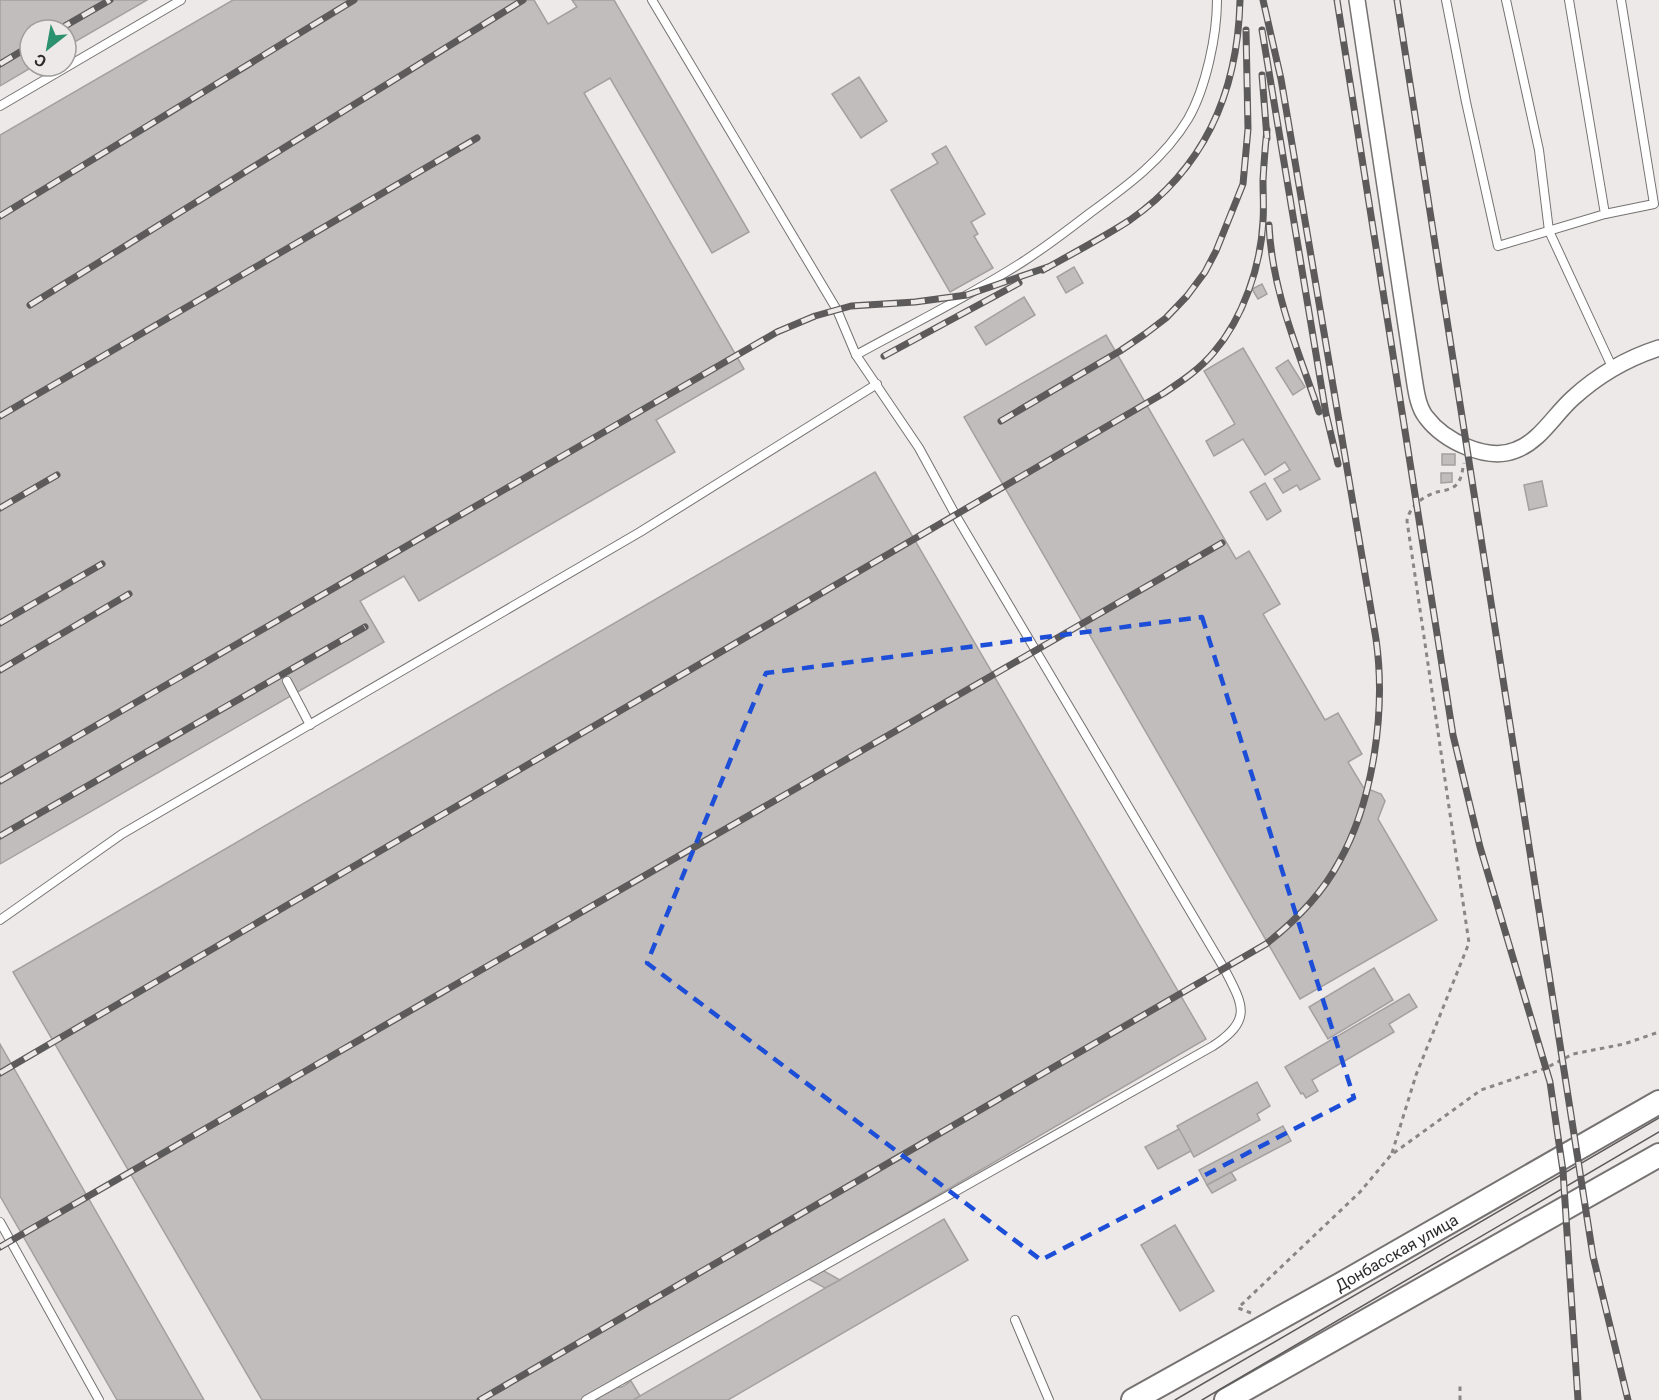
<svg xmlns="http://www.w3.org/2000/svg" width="1659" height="1400" viewBox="0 0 1659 1400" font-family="Roboto,sans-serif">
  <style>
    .building { fill: #c1bdbd; stroke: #a4a0a0; stroke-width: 1.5 }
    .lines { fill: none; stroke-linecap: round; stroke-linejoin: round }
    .lane-casing { stroke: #767272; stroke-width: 10 }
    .street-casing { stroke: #767272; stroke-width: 18 }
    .primary-casing { stroke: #767272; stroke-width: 26 }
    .path { stroke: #898686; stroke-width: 3; stroke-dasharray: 4.5 4.5; stroke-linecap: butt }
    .lane { stroke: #fff; stroke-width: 8 }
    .street { stroke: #fff; stroke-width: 15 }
    .primary { stroke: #fff; stroke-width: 22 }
    .tram { stroke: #5c5a5a; stroke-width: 1.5 }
    .rail-casing { stroke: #5c5a5a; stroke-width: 7 }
    .rail { stroke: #ede9e9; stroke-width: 4.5; stroke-dasharray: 14; stroke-linecap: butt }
    .marked { fill: none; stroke: #1d4ed8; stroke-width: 4.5; stroke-dasharray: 12 8; stroke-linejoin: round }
    .labels { text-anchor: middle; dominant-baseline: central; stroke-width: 4.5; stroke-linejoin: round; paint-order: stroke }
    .street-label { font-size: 16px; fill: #2d2c2c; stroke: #ede9e9 }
  </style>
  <rect width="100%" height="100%" fill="#ede9e9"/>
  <g class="building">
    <polygon points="0,0 147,0 66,47 66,30 30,30 30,66 34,66 0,86"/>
    <polygon points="233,0 534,0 548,24 577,7 572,0 614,0 749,232 712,253 610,78 584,93 744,369 656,420 675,452 419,601 404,576 360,601 384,642 0,864 0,135"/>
    <polygon points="859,77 887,121 861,138 832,94"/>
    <polygon points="946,146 985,214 971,222 978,234 974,236 993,268 950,292 891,190 938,163 932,154"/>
    <polygon points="1074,267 1083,283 1066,293 1057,277"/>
    <polygon points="1262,284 1267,294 1258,299 1252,289"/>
    <polygon points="1024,297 1035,315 986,345 975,327"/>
    <polygon points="1106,335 1236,559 1249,551 1280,604 1263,614 1325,720 1338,713 1362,754 1348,762 1363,787 1381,794 1385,801 1378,819 1437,920 1300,999 964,417"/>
    <polygon points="1243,348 1320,479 1300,490 1297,485 1283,493 1274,479 1290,470 1285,462 1265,475 1243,439 1214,456 1206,441 1235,424 1204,371"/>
    <polygon points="1288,360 1305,387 1293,395 1276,368"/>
    <rect x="1442" y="454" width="13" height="11"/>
    <polygon points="875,472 1206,1039 585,1400 262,1400 13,972"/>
    <polygon points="1441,473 1452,473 1452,482 1441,483"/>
    <polygon points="1542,481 1547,506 1529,510 1524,485"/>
    <polygon points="1265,483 1281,511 1267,520 1250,492"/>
    <polygon points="1374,968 1393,1000 1328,1039 1309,1007"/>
    <polygon points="1409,994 1417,1007 1389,1024 1394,1032 1312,1080 1318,1091 1306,1098 1303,1093 1301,1094 1285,1067"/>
    <polygon points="0,1044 204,1400 117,1400 0,1196"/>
    <polygon points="1257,1082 1270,1106 1257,1114 1260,1120 1194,1157 1177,1126"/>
    <polygon points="1283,1126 1291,1141 1207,1185 1199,1170"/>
    <polygon points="1179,1129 1191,1151 1158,1169 1145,1147"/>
    <polygon points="1231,1172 1236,1180 1212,1193 1207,1185"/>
    <polygon points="944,1219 968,1260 728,1400 633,1400"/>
    <polygon points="1175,1225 1214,1291 1180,1311 1141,1245"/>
    <polygon points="815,1266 840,1280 825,1288 801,1275"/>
    <polygon points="631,1381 640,1396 633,1400 599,1400 592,1396 606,1388 622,1387"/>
  </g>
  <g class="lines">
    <defs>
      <g id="lane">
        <polyline points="1446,0 1466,102 1498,246 1605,214 1569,0"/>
        <polyline points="1506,0 1539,150 1549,231 1613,369"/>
        <polyline points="0,106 181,0"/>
        <polyline points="1605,214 1654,204 1621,0"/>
        <path d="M856 355C912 324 970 296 1024 261 1047 246 1068 230 1090 213 1127 186 1164 159 1188 119 1206 88 1217 35 1217 0"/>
        <polyline points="287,681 310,725"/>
        <polyline points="0,920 122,834 640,532 877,384"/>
        <polyline points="0,1222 99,1400"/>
        <polyline points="1015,1320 1049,1400"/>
        <path d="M586 1400 1213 1046C1253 1020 1243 1005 1225 970L956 516 919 448 856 355 837 310 652 0"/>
      </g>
      <path id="street" d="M1357 0 1414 378C1416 391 1418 407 1426 417 1444 441 1487 462 1516 450 1540 441 1554 415 1573 398 1597 376 1628 358 1659 348"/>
      <g id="primary">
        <path id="s1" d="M1133 1400 1343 1283 1659 1102"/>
        <polyline points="1226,1400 1659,1155"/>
      </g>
    </defs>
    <use href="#lane" class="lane-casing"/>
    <use href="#street" class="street-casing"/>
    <use href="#primary" class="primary-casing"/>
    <g class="path">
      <path d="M1392 1153 1416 1075 1469 943 1407 521C1409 507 1423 496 1437 492 1442 491 1450 490 1455 486 1462 480 1462 471 1464 463"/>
      <polyline points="1251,1313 1238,1308 1360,1192 1391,1155 1481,1090 1546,1068 1573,1054 1624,1044 1659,1032"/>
      <polyline points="1460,1400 1460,1385"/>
    </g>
    <use href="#lane" class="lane"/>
    <use href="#street" class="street"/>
    <use href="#primary" class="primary"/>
    <g class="tram">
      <polyline points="1175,1400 1659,1118"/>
      <polyline points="1202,1400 1659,1132"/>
    </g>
    <defs>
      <g id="rail">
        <polyline points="1337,0 1453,735 1480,847 1550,1082 1563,1171 1578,1400"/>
        <polyline points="1397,0 1593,1256 1628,1400"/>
        <polyline points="58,30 110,0"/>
        <polyline points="1262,30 1326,414 1338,464"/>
        <polyline points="0,64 30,46"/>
        <polyline points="1262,75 1267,138"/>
        <polyline points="0,216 354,0"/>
        <path d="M1269 225C1272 291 1298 350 1319 412"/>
        <path d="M1043 270C1070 255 1104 237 1130 220 1206 167 1238 90 1240 0"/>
        <polyline points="30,305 523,0"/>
        <polyline points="884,356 1019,283"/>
        <polyline points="0,416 477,138"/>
        <polyline points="1001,421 1120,351 1145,334 1166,318 1187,296 1205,272 1216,251 1243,184 1248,129 1246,30"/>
        <polyline points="0,508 57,475"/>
        <polyline points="0,623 102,564"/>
        <polyline points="0,670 129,594"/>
        <polyline points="0,781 777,332 815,316 851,306 915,302 967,295 1048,267"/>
        <polyline points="0,836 365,627"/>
        <path d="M0 1073 1164 393C1182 381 1200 369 1214 352 1243 318 1261 266 1263 221 1264 208 1263 194 1263 180 1264 163 1265 147 1267 130"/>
        <polyline points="0,1247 1222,543"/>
        <path d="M480 1400 1266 944C1294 922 1322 894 1339 862 1374 800 1386 709 1376 639L1281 79 1263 0"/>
      </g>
    </defs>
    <use href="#rail" class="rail-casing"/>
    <use href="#rail" class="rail"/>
  </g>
  <path class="marked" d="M1202 617 1354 1098 1041 1260 647 963 766 673Z"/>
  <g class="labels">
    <g class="street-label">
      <text stroke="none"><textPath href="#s1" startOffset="302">Донбасская улица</textPath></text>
    </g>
  </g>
  <g transform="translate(48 48) rotate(211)"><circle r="28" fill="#ede9e9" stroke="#a09d9d" stroke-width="1.5"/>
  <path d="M0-4.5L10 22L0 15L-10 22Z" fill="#2b916e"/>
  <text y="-9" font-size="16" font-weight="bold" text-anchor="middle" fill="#2d2c2c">С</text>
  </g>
</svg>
